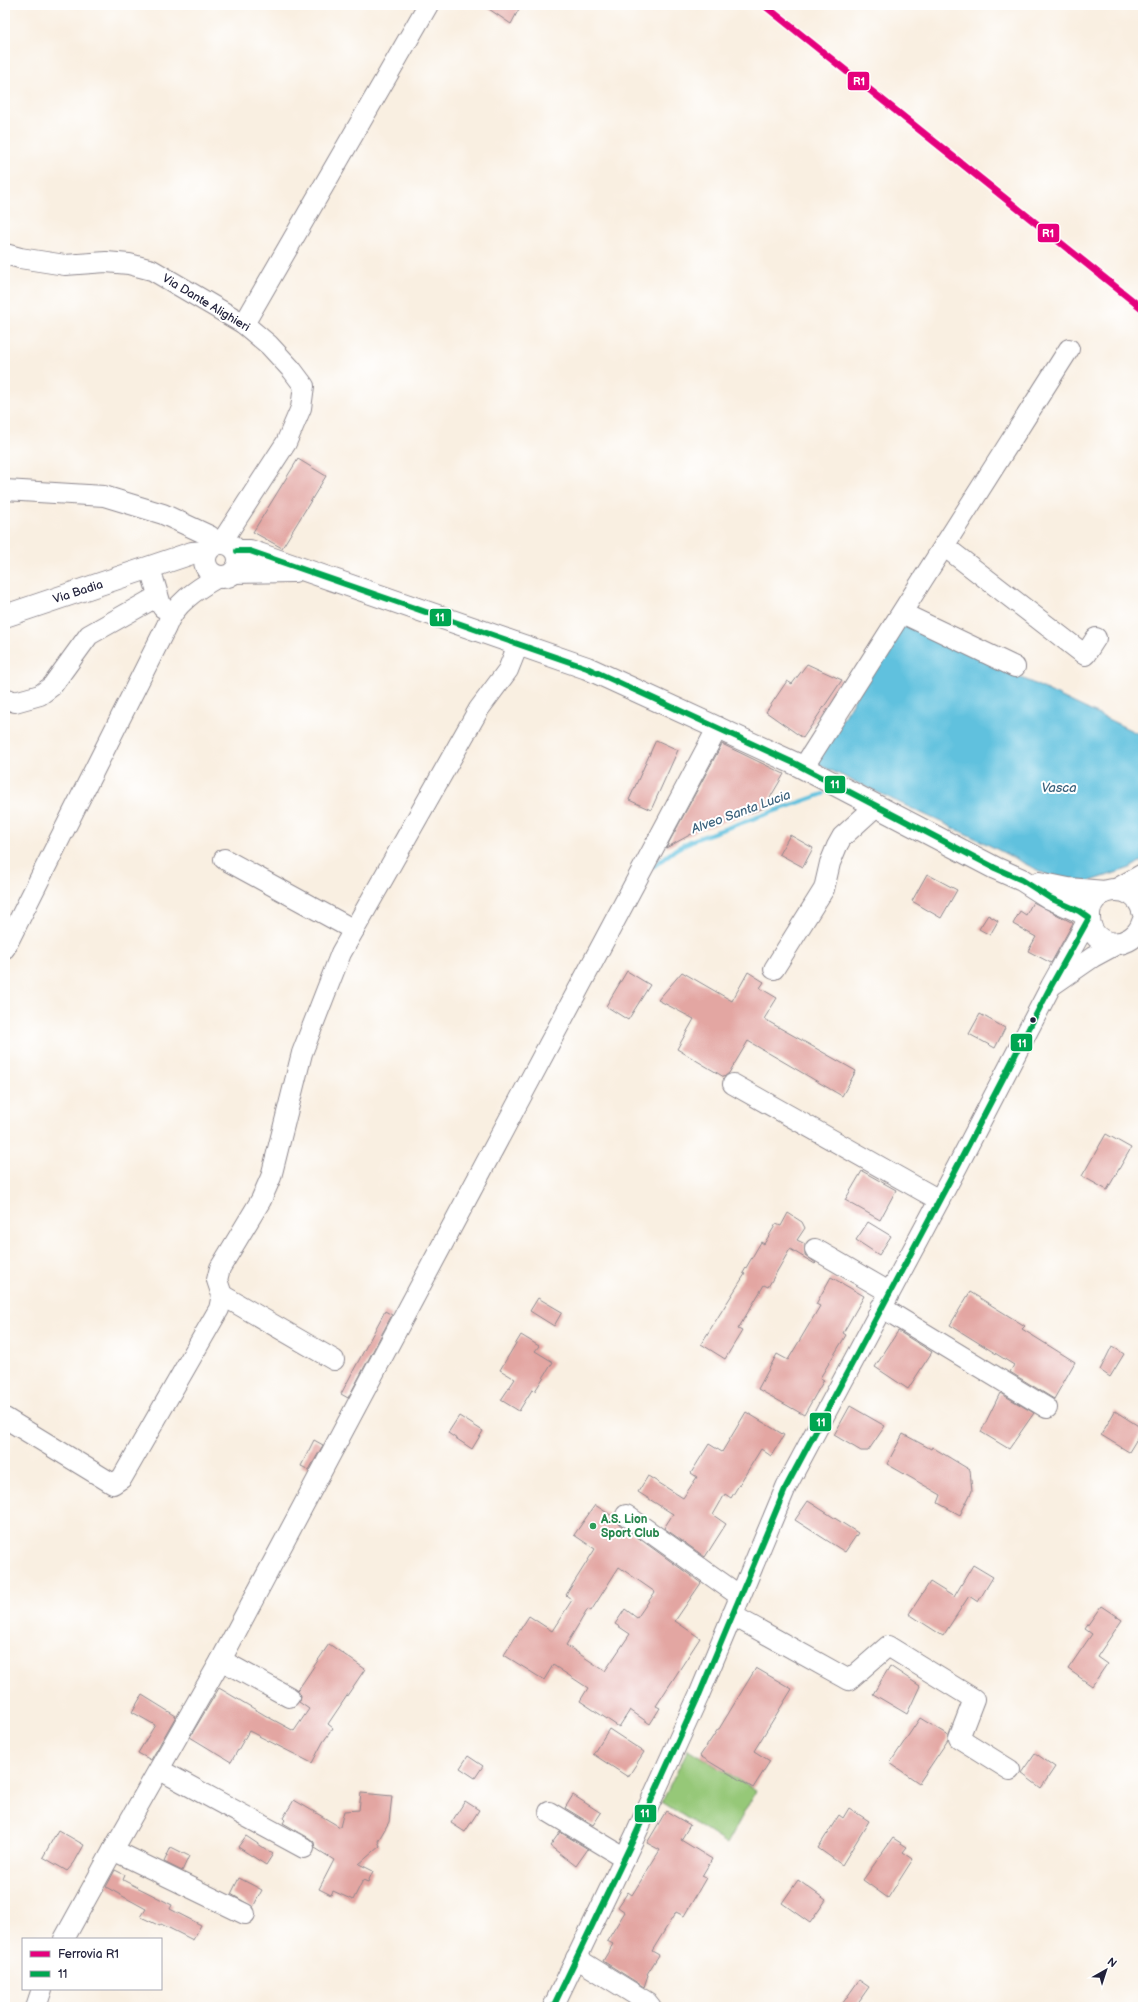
<svg xmlns="http://www.w3.org/2000/svg" width="1148" height="2012" viewBox="0 0 1148 2012" font-family="'Balsamiq Sans',sans-serif">
  <style>
    .green { fill: #96c878; stroke: #5c755a }
    .water { fill: #60c1de; stroke: #41728c }
    .lines { fill: none; stroke-linecap: round; stroke-linejoin: round }
    .stream { stroke: #60c1de; stroke-width: 4.5 }
    .building { fill: #e3a6a2; fill-rule: evenodd }
    .minor-casing { stroke: #8e888e; stroke-width: 22 }
    .major-casing { stroke: #8e888e; stroke-width: 24 }
    .minor { stroke: #fff; stroke-width: 20 }
    .major { stroke: #fff; stroke-width: 22 }
    .bus-1-casing { stroke: #fff; stroke-width: 9 }
    .bus-1 { stroke: #00a651; stroke-width: 6 }
    .rail-1-casing { stroke: #fff; stroke-width: 10 }
    .rail-1 { stroke: #e5007d; stroke-width: 7 }
    .bus-dot { fill: #22223b; stroke: #fff; stroke-width: 1.5 }
    .leisure-dot { fill: #2e9e5b; stroke: #fff; stroke-width: 1.5 }
    .labels { text-anchor: middle; dominant-baseline: central; stroke-width: 4; stroke-linejoin: round; paint-order: stroke }
    .street-label { font-size: 12px; fill: #22223b; stroke: #fff }
    .leisure-label { font-size: 12px; font-weight: bold; fill: #27864d; stroke: #fff; text-anchor: start }
    .water-label { font-size: 13px; font-style: italic; fill: #3b627c; stroke: #fff }
    .line-badge { stroke: #fff; stroke-width: 1.5 }
    .badge-label { font-size: 11px; text-anchor: middle; font-weight: bold; fill: #fff }
  </style>
  <rect width="100%" height="100%" fill="#fff"/>
  <filter id="ink" filterUnits="userSpaceOnUse"><feTurbulence type="fractalNoise" baseFrequency=".025" numOctaves="2"/><feDisplacementMap in="SourceGraphic" scale="8" xChannelSelector="R" yChannelSelector="G"/><feConvolveMatrix kernelMatrix="1 2 1 2 8 2 1 2 1" color-interpolation-filters="sRGB"/></filter>
  <filter id="wash" filterUnits="userSpaceOnUse"><feTurbulence type="fractalNoise" baseFrequency=".012" numOctaves="4" result="noise"/><feDisplacementMap in="SourceGraphic" scale="16" xChannelSelector="R" yChannelSelector="G"/><feGaussianBlur stdDeviation="0.9" result="paint"/><feColorMatrix in="noise" values="0 0 0 0 0 0 0 0 0 0 0 0 0 0 0 0 0 1.4 0 .05"/><feComposite in="paint" operator="in"/></filter>
  <g filter="url(#wash)">
    <rect width="100%" height="100%" fill="#f9efe1"/>
    <polygon class="green" points="688,1749 756,1791 727,1844 662,1802"/>
    <polygon class="water" points="903,621 1143,736 1143,860 1130,868 1088,882 1051,877 977,839 815,763"/>
    <g class="lines">
      <polyline class="stream" points="654,866 676,849 693,840 823,794"/>
    </g>
    <g id="blocks">
      <g class="building">
        <polygon points="483,5 521,5 511,24"/>
        <polygon points="298,459 326,476 282,548 253,532"/>
        <polygon points="807,664 842,680 803,738 766,712 787,681 792,684"/>
        <polygon points="656,740 678,750 651,810 629,800"/>
        <polygon points="722,744 784,774 764,808 697,831 666,848"/>
        <polygon points="790,835 813,848 803,867 779,854"/>
        <polygon points="927,874 957,890 941,918 912,901"/>
        <polygon points="1033,902 1073,923 1051,963 1028,951 1036,937 1013,924 1020,911 1026,915"/>
        <polygon points="988,915 998,921 990,935 979,929"/>
        <polygon points="627,971 650,985 628,1020 606,1006"/>
        <polygon points="682,972 732,1001 748,972 764,982 760,988 777,998 764,1019 856,1071 842,1096 748,1041 729,1073 724,1077 677,1049 694,1019 658,1000"/>
        <polygon points="980,1014 1005,1028 995,1048 969,1034"/>
        <polygon points="1106,1134 1131,1148 1107,1190 1082,1176"/>
        <polygon points="862,1171 896,1190 880,1220 845,1200"/>
        <polygon points="788,1213 802,1222 805,1228 797,1240 805,1244 805,1255 816,1263 815,1264 790,1249 768,1287 764,1285 738,1329 742,1331 725,1359 701,1344 745,1274 743,1273 761,1242 764,1244 776,1224 781,1226"/>
        <polygon points="868,1222 891,1236 879,1255 856,1240"/>
        <polygon points="831,1277 864,1296 843,1333 846,1335 820,1378 824,1380 804,1415 758,1389 777,1354 788,1360 820,1306 816,1304"/>
        <polygon points="970,1292 1025,1326 1022,1329 1075,1362 1054,1399 1010,1372 1014,1365 950,1325"/>
        <polygon points="538,1298 562,1312 554,1326 530,1311"/>
        <polygon points="385,1311 392,1315 348,1398 341,1394"/>
        <polygon points="898,1331 932,1352 908,1389 875,1367"/>
        <polygon points="521,1335 539,1346 535,1351 553,1362 535,1391 532,1390 519,1411 501,1400 515,1379 500,1370"/>
        <polygon points="1112,1346 1124,1354 1110,1377 1100,1370"/>
        <polygon points="1000,1393 1034,1413 1009,1449 981,1432"/>
        <polygon points="850,1406 885,1426 868,1451 861,1451 834,1435"/>
        <polygon points="1115,1411 1143,1429 1129,1452 1101,1435"/>
        <polygon points="746,1412 784,1435 771,1456 761,1449 731,1498 725,1494 713,1515 726,1524 705,1557 664,1528 673,1514 638,1492 648,1476 683,1498 697,1477 691,1473 709,1444 722,1452"/>
        <polygon points="459,1416 483,1431 472,1449 448,1433"/>
        <polygon points="903,1434 931,1449 932,1447 970,1470 972,1491 960,1515 938,1503 941,1495 887,1464"/>
        <polygon points="314,1440 323,1445 309,1470 301,1466"/>
        <polygon points="808,1501 858,1533 845,1552 795,1520"/>
        <path d="M595 1505 612 1516 619 1524 701 1583 675 1621 700 1638 656 1706 660 1708 650 1724 630 1710 619 1727 580 1701 588 1688 553 1665 544 1680 504 1655 529 1616 552 1631 572 1600 566 1595 595 1549 574 1535ZM619 1567 655 1592 637 1618 625 1609 615 1624 630 1634 605 1671 566 1645 588 1609 591 1611Z"/>
        <polygon points="973,1565 993,1577 978,1602 969,1596 943,1636 909,1614 930,1582 954,1597"/>
        <polygon points="1101,1606 1122,1620 1097,1657 1107,1664 1092,1686 1068,1669 1092,1634 1085,1629"/>
        <polygon points="329,1644 365,1669 328,1724 333,1728 323,1742 312,1763 249,1731 231,1762 190,1737 219,1688 268,1717 294,1731 309,1709 299,1702 300,1696 298,1690"/>
        <polygon points="890,1666 920,1686 907,1714 873,1694"/>
        <polygon points="756,1668 792,1689 754,1751 770,1761 753,1788 700,1756 718,1729 719,1729"/>
        <polygon points="142,1695 176,1716 151,1760 138,1753 155,1725 132,1712"/>
        <polygon points="920,1718 948,1735 948,1740 919,1783 890,1763"/>
        <polygon points="609,1729 644,1752 628,1777 593,1754"/>
        <polygon points="1035,1753 1055,1767 1041,1788 1021,1773"/>
        <polygon points="468,1756 483,1766 475,1778 460,1768"/>
        <polygon points="361,1793 392,1796 389,1822 378,1841 380,1846 359,1864 373,1871 368,1882 363,1880 353,1900 333,1891 331,1895 319,1889 334,1860 315,1848 314,1842 309,1838 283,1823 285,1820 283,1818 294,1800 340,1827 344,1811 359,1810"/>
        <polygon points="573,1795 601,1813 593,1825 565,1808"/>
        <polygon points="465,1801 479,1810 465,1832 451,1823"/>
        <polygon points="849,1808 869,1821 842,1865 818,1848 839,1815 843,1818"/>
        <polygon points="666,1811 690,1825 681,1840 712,1859 702,1876 706,1878 684,1916 676,1912 652,1951 659,1955 647,1974 648,1975 644,1987 603,1961 613,1944 607,1941 625,1912 618,1907 628,1892 632,1895 660,1850 647,1843"/>
        <polygon points="58,1830 84,1845 74,1863 67,1871 43,1857"/>
        <polygon points="560,1832 588,1849 576,1866 550,1846"/>
        <polygon points="246,1836 273,1854 266,1865 238,1847"/>
        <polygon points="893,1838 907,1847 903,1852 913,1859 888,1898 863,1880"/>
        <polygon points="171,1847 189,1856 182,1871 164,1862"/>
        <polygon points="115,1870 125,1875 123,1880 172,1905 170,1909 201,1925 193,1940 161,1924 160,1926 141,1917 146,1909 106,1887"/>
        <polygon points="239,1878 262,1890 253,1907 231,1894"/>
        <polygon points="798,1880 826,1900 810,1923 782,1903"/>
        <polygon points="859,1980 869,1987 855,2007 840,2007"/>
      </g>
    </g>
  </g>
  <g filter="url(#ink)">
    <use href="#blocks" fill-opacity="0" stroke="#8e888e" stroke-width="1"/>
    <g class="lines">
      <defs>
        <g id="minor">
          <polyline points="5,254 20,258 65,265 106,262 129,264 152,270 244,324 269,345 292,370 304,386 301,408 286,443 221,543"/>
          <polyline points="244,324 428,5"/>
          <polyline points="5,490 104,496 163,514 210,536 216,544"/>
          <polyline points="944,546 1085,655 1096,638"/>
          <polyline points="150,568 161,605 163,608"/>
          <polyline points="902,613 1015,667"/>
          <polyline points="5,698 15,702 40,695 52,686 89,635 158,596"/>
          <polyline points="803,768 1069,349"/>
          <polyline points="224,859 354,930"/>
          <path d="M5 948 166 627C174 604 197 589 218 577"/>
          <polyline points="774,969 824,889 830,863 837,846 842,837 876,806"/>
          <polyline points="1054,984 1093,957 1117,944"/>
          <polyline points="733,1084 939,1200"/>
          <polyline points="815,1249 889,1292"/>
          <polyline points="222,1295 334,1360"/>
          <polyline points="881,1307 1047,1408"/>
          <polyline points="5,1418 113,1484 122,1478 219,1309 222,1295 217,1280 220,1268 261,1200 271,1177 302,1053 341,953 479,709 508,670 518,645"/>
          <polyline points="626,1515 740,1596"/>
          <polyline points="732,1615 849,1680 888,1646 974,1699 959,1738 1010,1770"/>
          <polyline points="221,1660 289,1697"/>
          <polyline points="160,1770 304,1848"/>
          <polyline points="549,1812 625,1858"/>
          <polyline points="113,1850 245,1914"/>
          <polyline points="64,1939 113,1850 221,1660 718,727"/>
          <polyline points="576,1958 647,2002 651,2007"/>
          <polyline points="36,2007 42,1989"/>
          <polyline points="553,2007 635,1836 699,1695 786,1487 957,1167 1051,986 1089,918"/>
        </g>
        <g id="major">
          <circle cx="222" cy="560" r="17"/>
          <polyline points="237,551 250,551 587,668 796,764 995,868 1022,880 1050,898 1079,911 1089,918"/>
          <polyline points="234,572 294,571"/>
          <polyline points="5,616 192,553 206,552"/>
          <polyline points="1039,883 1068,889 1105,892"/>
          <polyline points="1118,889 1143,875"/>
          <path d="M1143 911C1135 879 1086 885 1089 919 1092 951 1134 951 1143 922"/>
        </g>
      </defs>
      <use href="#minor" class="minor-casing"/>
      <use href="#major" class="major-casing"/>
      <use href="#minor" class="minor"/>
      <use href="#major" class="major"/>
      <defs>
        <polyline id="bus-1" points="237,551 250,551 587,668 796,764 995,868 1022,880 1050,898 1079,911 1089,918 1051,986 957,1167 786,1487 699,1695 635,1836 553,2007"/>
      </defs>
      <use href="#bus-1" class="bus-1-casing"/>
      <use href="#bus-1" class="bus-1"/>
      <defs>
        <polyline id="rail-1" points="764,5 1143,309"/>
      </defs>
      <use href="#rail-1" class="rail-1-casing"/>
      <use href="#rail-1" class="rail-1"/>
    </g>
  </g>
  <circle class="bus-dot" cx="1033" cy="1020" r="3.5"/>
  <circle class="leisure-dot" cx="593" cy="1526" r="4"/>
  <g class="labels">
    <g class="street-label">
      <text transform="translate(206 303) rotate(31)">Via Dante Alighieri</text>
      <text transform="translate(78 592) rotate(-18)">Via Badia</text>
    </g>
    <g class="leisure-label">
      <text x="601" y="1519">A.S. Lion<tspan x="601" dy="14">Sport Club</tspan></text>
    </g>
    <g class="water-label">
      <text x="1059" y="788">Vasca</text>
      <text transform="translate(741 812) rotate(-20)">Alveo Santa Lucia</text>
    </g>
  </g>
  <g class="line-badge">
    <rect x="847" y="71" width="23" height="20" rx="4" fill="#e5007d"/>
    <rect x="1037" y="223" width="23" height="20" rx="4" fill="#e5007d"/>
    <rect x="429" y="608" width="23" height="19" rx="4" fill="#00a651"/>
    <rect x="824" y="775" width="22" height="19" rx="4" fill="#00a651"/>
    <rect x="1010" y="1033" width="23" height="19" rx="4" fill="#00a651"/>
    <rect x="809" y="1412" width="23" height="20" rx="4" fill="#00a651"/>
    <rect x="634" y="1804" width="23" height="19" rx="4" fill="#00a651"/>
  </g>
  <g class="badge-label">
    <text x="859" y="85">R1</text>
    <text x="1048" y="237">R1</text>
    <text x="440" y="621">11</text>
    <text x="835" y="788">11</text>
    <text x="1022" y="1047">11</text>
    <text x="821" y="1426">11</text>
    <text x="645" y="1817">11</text>
  </g>
  <rect width="1148" height="2012" fill="none" stroke="#fff" stroke-width="20"/>
  <rect x="22" y="1938" width="140" height="52" fill="#ffffff" stroke="#a7a7b1"/>
  <rect x="30" y="1951" width="20" height="6" fill="#e5007d" stroke="#a7a7b1"/>
  <text x="58" y="1958" font-size="12" fill="#22223b">Ferrovia R1</text>
  <rect x="30" y="1971" width="20" height="6" fill="#00a651" stroke="#a7a7b1"/>
  <text x="58" y="1978" font-size="12" fill="#22223b">11</text>
  <g transform="translate(1106 1970) rotate(39)" stroke="#ffffff" stroke-width="3" paint-order="stroke">
  <path d="M0-3L7 15L0 10L-7 15Z" fill="#22223b"/>
  <text y="-6" font-size="11" font-weight="bold" text-anchor="middle" fill="#22223b">N</text>
  </g>
</svg>
